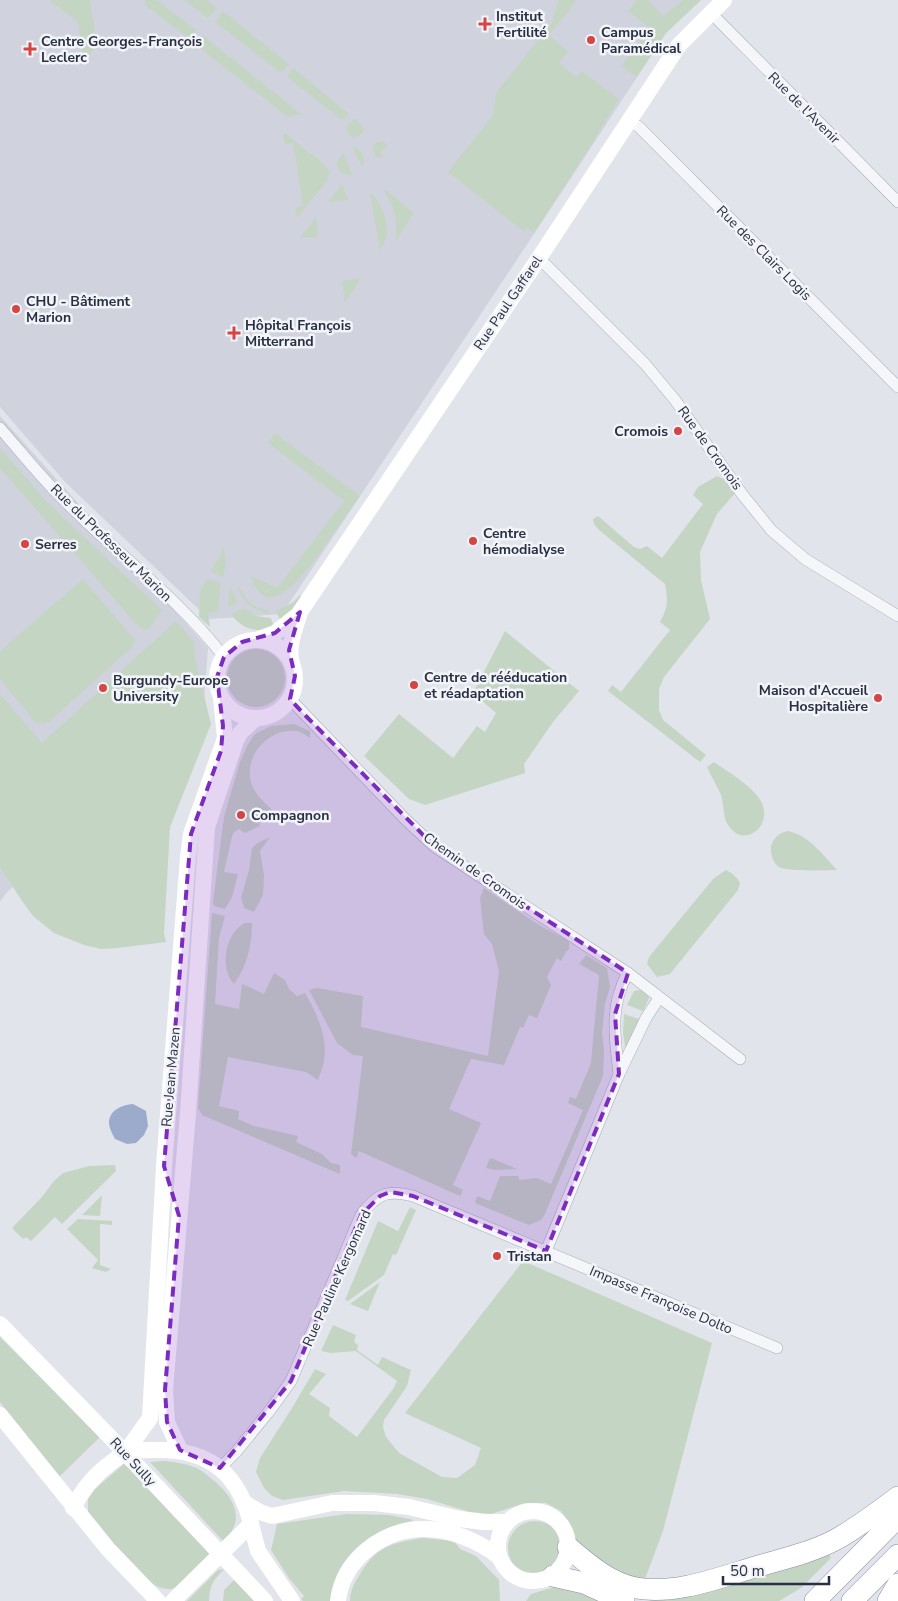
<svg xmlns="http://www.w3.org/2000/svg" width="898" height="1601" viewBox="0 0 898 1601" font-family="'Nunito Sans',sans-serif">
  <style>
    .built { fill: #d0d3dd }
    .green { fill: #c5d5c3 }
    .water { fill: #9cabcc }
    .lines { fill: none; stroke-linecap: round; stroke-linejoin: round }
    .street-casing { stroke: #a7aab6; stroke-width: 12 }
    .highway-casing { stroke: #898fa3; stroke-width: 22 }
    .street { stroke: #f5f6f9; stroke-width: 11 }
    .secondary { stroke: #fff; stroke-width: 16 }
    .highway { stroke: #fff; stroke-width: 21 }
    .marked { fill: #7b2cbf; fill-opacity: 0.2; stroke: #7b2cbf; stroke-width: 4; stroke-dasharray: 10 6; stroke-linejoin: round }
    .poi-dot { fill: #d54543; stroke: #f2f4f8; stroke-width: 2 }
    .labels { text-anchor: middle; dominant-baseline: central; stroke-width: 5; stroke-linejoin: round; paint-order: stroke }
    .poi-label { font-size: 14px; font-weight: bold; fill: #292f44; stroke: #f2f4f8; text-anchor: start }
    .street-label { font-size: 14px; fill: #292f44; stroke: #f2f4f8 }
  </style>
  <rect width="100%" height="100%" fill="#e2e4eb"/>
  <g class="built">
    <polygon points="0,0 701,0 666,33 571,178 282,614 209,619 65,482 0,407"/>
    <polygon points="0,416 208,648 202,727 7,892 0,902"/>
  </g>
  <g class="green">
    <polygon points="49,0 90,0 97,46 84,62 78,22"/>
    <polygon points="145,0 157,0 196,30 190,39 145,5"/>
    <polygon points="184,0 207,0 217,8 208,18"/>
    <polygon points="558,0 577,0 549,35 568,51 559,63 576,77 582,71 619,99 586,153 534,233 527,228 523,231 448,172 493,115 497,91 552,23"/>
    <polygon points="637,0 648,0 663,16 679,4 682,0 701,0 666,33 637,77 621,66 650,28 628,11"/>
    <polygon points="223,11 289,64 281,73 215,22"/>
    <polygon points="204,36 301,114 288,117 201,49 198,45"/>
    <polygon points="293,68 349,114 344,119 341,119 287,77"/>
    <polygon points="355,118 365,130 359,136 353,138 349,135 346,127"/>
    <path d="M285 133 326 166C330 171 330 174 327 181L297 218 295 209 303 205 293 143 285 144 283 135Z"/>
    <polygon points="382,141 388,145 380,152 383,158 376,157 372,146 376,143"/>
    <path d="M352 146C363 150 367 156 362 167Z"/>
    <path d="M343 152 352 175C342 173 339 173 337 162Z"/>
    <polygon points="342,184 348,200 328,202"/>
    <path d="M385 189 414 213 396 241C397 222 396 206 383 191Z"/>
    <path d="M372 193C384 208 394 232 380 250L370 194Z"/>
    <polygon points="316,217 318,237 300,238"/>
    <polygon points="361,278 345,303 342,281"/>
    <path d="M275 433 360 496C350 510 340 524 330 538 317 557 268 634 251 576L277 588 344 501 268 443Z"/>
    <polygon points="0,448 47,502 162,610 150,628 145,630 136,624 0,468"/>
    <path d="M717 476 727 481 735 493 717 514 700 552 701 580 710 619 664 677 659 689V710L663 720 706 755 700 762 608 691 612 685 621 692 670 630 660 622C668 607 668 601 665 584L599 530 594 524 593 519 598 516 634 547 640 549 647 546 662 558 703 504 693 495 698 487Z"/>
    <polygon points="224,547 226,566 223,577 210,571 220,556"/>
    <polygon points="83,579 135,640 132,647 49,722 43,724 35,722 0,679 0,651"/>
    <polygon points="207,579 221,583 218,611 208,614 210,627 199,617 200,591"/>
    <polygon points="230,587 238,602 228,607"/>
    <path d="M237 587H239C247 601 253 608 269 610V614C253 610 244 603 237 587Z"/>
    <polygon points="300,595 302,597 289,615 281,622 276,611 292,603"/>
    <path d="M244 608 256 616 271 618 274 627C258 634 241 629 231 614Z"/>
    <polygon points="176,621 194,642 195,658 211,724 170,827 164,934 166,942 118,948 101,949 84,945 54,933 33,916 22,901 0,867 0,694 42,743"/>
    <polygon points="505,631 579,691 553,722 524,764 525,773 425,805 409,799 364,756 399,714 453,758 477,726 485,732 496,713 473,693"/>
    <circle cx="256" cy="678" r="29"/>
    <path d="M294 724 310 731V738C306 735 300 731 296 731 269 728 244 755 251 782 254 794 267 805 275 813L258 814 260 826 245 833 239 829 233 833 224 872 238 874 232 897 225 909 214 906 213 902 224 817 240 762 247 746 255 734 271 726Z"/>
    <path d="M714 762C728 772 748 783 759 798 777 824 744 851 728 825 723 818 724 804 721 795 717 786 711 776 707 767Z"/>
    <path d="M787 831C808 834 823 855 837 870 826 870 787 872 779 867 773 863 770 853 771 846 773 838 780 833 787 831Z"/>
    <polygon points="270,837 260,851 264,875 263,895 254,912 244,908 241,898 249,870 252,848 256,844"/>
    <path d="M726 870C732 873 737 877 740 883L738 890 670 974 657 977 647 964 649 957 713 879Z"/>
    <polygon points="484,888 539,925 569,941 569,949 566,952 561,961 557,958 547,977 551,985 537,1018 529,1015 523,1028 520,1027 504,1065 471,1059 449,1109 481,1123 453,1185 463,1190 460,1196 359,1151 356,1158 351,1154 363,1056 353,1055 337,1043 309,990 317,988 363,996 361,1027 488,1056 499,971 492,944 484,934 480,898"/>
    <path d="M212 913 225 916 219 938 215 1004 239 1009 242 984 264 994 274 973 285 980 289 989 297 996 305 993C317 1014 328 1037 324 1061 323 1067 320 1074 318 1080L306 1072 228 1057 219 1106 239 1111 238 1119 254 1126 298 1136 296 1142 322 1154 331 1163 340 1165V1174L202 1115 198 1108Z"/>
    <path d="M245 923H252C252 945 247 966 234 984 219 968 225 933 245 923Z"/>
    <polygon points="586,955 607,968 610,987 605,1004 602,1033 604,1050 603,1076 544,1216 541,1220 529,1225 475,1203 477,1196 490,1201 500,1176 518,1176 519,1180 537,1178 551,1184 583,1110 568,1103 570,1097 576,1099 591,1063 599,975 579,964"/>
    <polygon points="639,990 643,991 649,998 643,1011 627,1005 634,991"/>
    <polygon points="624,1014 639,1019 627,1047 625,1047 623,1033"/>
    <polygon points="490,1158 491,1158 517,1169 496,1170 486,1168"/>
    <polygon points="115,1165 116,1171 62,1224 55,1217 31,1241 26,1237 23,1239 12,1228 42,1197 53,1182 63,1173 89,1166"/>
    <polygon points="102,1195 100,1216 82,1215"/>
    <polygon points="410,1207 416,1210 396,1255 393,1254 384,1275 348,1301 345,1300 378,1221 398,1231"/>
    <polygon points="78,1219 112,1221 112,1225 100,1224 100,1265 111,1269 106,1272 92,1268 98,1260 67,1229"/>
    <polygon points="523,1261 712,1343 663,1531 645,1579 634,1577 603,1566 576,1542 569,1522 561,1511 546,1503 525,1503 491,1514 470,1512 427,1499 397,1494 344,1491 283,1500 272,1496 264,1488 256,1472 260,1458 292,1408 315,1369 326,1374 309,1394 330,1408 329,1416 357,1437 393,1389 397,1381 356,1351 331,1353 321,1351 333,1325 356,1335 354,1342 358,1345 357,1350 378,1365 382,1357 411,1370 407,1386 384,1420 383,1427 386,1437 399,1453 442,1477 457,1478 475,1465 481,1448 405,1413"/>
    <polygon points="380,1282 368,1311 350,1304"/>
    <polygon points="0,1337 100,1437 59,1477 0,1402"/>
    <path d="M164 1461C174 1462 184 1463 194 1467 201 1469 207 1475 213 1480 234 1497 247 1520 223 1541L150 1462Z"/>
    <path d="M125 1463 212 1553C204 1561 182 1587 172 1589 166 1590 158 1587 153 1584 132 1570 104 1532 88 1512V1499L94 1490Z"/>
    <polygon points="347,1514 389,1515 414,1520 394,1526 332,1601 303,1601 301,1599 304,1596 289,1578 271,1550 277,1524"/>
    <circle cx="535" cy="1548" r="27"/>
    <path d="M422 1538 454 1541 460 1549 476 1556 499 1580 500 1601H350C350 1592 354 1583 359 1576 375 1547 391 1543 422 1538Z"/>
    <polygon points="829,1554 831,1558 801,1588 779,1601 648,1601"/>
    <path d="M224 1569C213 1581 210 1584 209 1601H187L218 1570Z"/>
    <polygon points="234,1580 255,1601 223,1601 224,1590"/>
    <polygon points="564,1584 608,1601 526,1601 531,1594"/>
  </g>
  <path class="water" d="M133 1104 146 1111 148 1126 144 1135 136 1143 127 1144 115 1139C113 1135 109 1128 109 1123 109 1110 122 1105 133 1104Z"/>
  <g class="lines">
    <defs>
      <g id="street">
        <polyline points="711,13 898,202"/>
        <polyline points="628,120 639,127 898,387"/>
        <polyline points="539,258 645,364 675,400 742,494 771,530 805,559 898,616"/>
        <path d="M0 428C20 451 39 475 61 497 113 551 177 596 224 657"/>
        <polyline points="290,699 405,819 435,847 628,973 740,1059"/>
        <path d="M619 1074C615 1039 609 1005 628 973"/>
        <polyline points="546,1251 619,1074 646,1018 659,998"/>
        <path d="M220 1468 236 1452 271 1409 291 1381 361 1215C377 1194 387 1189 413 1196L777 1348"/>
      </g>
      <g id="highway">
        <path d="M568 1547C588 1564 609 1583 636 1588 675 1595 718 1578 755 1567 782 1559 810 1553 835 1540 857 1528 878 1512 898 1497"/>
        <polyline points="553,1576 584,1583 624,1601"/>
        <polyline points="815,1601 898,1517"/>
        <polyline points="852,1601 898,1555"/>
        <polyline points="888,1601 898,1584"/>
      </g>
    </defs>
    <use href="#street" class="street-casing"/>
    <use href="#highway" class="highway-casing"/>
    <use href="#street" class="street"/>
    <g class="secondary">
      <polyline points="256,640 275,633 299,614"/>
      <circle cx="256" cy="679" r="39"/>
      <path d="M292 664C287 646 295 630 300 612L539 258 679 45 724 0"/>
      <polyline points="0,1324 111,1438 265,1601"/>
      <polyline points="0,1415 108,1549 158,1601"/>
      <polyline points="180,1450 167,1422 165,1390 188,1113 207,827 236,741 240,733 256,718"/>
      <polyline points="125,1453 150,1418 164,1166 188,857 191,834 225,738 221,698"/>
      <polyline points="246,1504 260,1512 272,1516 332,1503 374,1503 409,1507 460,1519 483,1522 506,1522"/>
      <path d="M73 1508C83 1488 95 1474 112 1462 116 1459 121 1455 125 1453 135 1449 149 1450 159 1450 211 1450 239 1475 251 1524L173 1601"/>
      <circle cx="533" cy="1546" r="35"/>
      <polyline points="251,1524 258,1551 292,1601"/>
      <path d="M338 1601C343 1559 383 1529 424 1529 450 1529 478 1541 498 1556"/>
    </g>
    <use href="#highway" class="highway"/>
  </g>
  <path class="marked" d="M300 612 289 650 295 676 290 699 301 711 435 847 628 973 615 1014 619 1074 546 1251 413 1196 390 1192 380 1196 361 1215 291 1381 220 1468 180 1450 167 1422 165 1390 179 1216 164 1166 191 834 221 751 223 726 217 677 224 657 242 642 275 633Z"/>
  <g class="poi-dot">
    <path d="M482.5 16.5h5v5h5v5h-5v5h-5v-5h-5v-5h5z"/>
    <circle cx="591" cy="40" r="5"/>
    <path d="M27.5 41.5h5v5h5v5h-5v5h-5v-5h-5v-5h5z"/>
    <circle cx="16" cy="309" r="5"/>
    <path d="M231.5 325.5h5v5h5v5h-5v5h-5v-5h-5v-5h5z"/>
    <circle cx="678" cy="431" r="5"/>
    <circle cx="473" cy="541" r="5"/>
    <circle cx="25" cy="544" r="5"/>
    <circle cx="414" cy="685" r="5"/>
    <circle cx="103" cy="688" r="5"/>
    <circle cx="878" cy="698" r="5"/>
    <circle cx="241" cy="815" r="5"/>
    <circle cx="497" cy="1256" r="5"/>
  </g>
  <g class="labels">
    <g class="poi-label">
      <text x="496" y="16">Institut<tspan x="496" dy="16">Fertilité</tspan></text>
      <text x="601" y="32">Campus<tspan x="601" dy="16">Paramédical</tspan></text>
      <text x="41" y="41">Centre Georges-François<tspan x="41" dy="16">Leclerc</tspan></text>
      <text x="26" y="301">CHU - Bâtiment<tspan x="26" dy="16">Marion</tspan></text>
      <text x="245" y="325">Hôpital François<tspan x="245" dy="16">Mitterrand</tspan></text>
      <text x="668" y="431" text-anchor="end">Cromois</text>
      <text x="483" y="533">Centre<tspan x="483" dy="16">hémodialyse</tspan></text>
      <text x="35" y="544">Serres</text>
      <text x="424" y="677">Centre de rééducation<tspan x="424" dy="16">et réadaptation</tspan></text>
      <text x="113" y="680">Burgundy-Europe<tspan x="113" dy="16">University</tspan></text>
      <text x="868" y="690" text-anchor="end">Maison d'Accueil<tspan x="868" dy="16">Hospitalière</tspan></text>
      <text x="251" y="815">Compagnon</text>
      <text x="507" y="1256">Tristan</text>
    </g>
    <g class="street-label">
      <text transform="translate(804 108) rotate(45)">Rue de l'Avenir</text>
      <text transform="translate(764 253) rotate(45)">Rue des Clairs Logis</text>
      <text transform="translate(508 303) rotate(-56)">Rue Paul Gaffarel</text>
      <text transform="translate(710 448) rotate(54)">Rue de Cromois</text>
      <text transform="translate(111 543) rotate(44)">Rue du Professeur Marion</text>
      <text transform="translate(475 871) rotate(35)">Chemin de Cromois</text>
      <text transform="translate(171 1077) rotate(-85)">Rue Jean Mazen</text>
      <text transform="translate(337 1278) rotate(-66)">Rue Pauline Kergomard</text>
      <text transform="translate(661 1300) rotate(23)">Impasse Françoise Dolto</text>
      <text transform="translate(133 1462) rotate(47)">Rue Sully</text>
    </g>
  </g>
  <path d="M723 1576v8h106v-8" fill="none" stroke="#292f44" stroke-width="2.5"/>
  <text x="730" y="1576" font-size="15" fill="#292f44" stroke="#f2f4f8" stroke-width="4" paint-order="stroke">50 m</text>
</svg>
